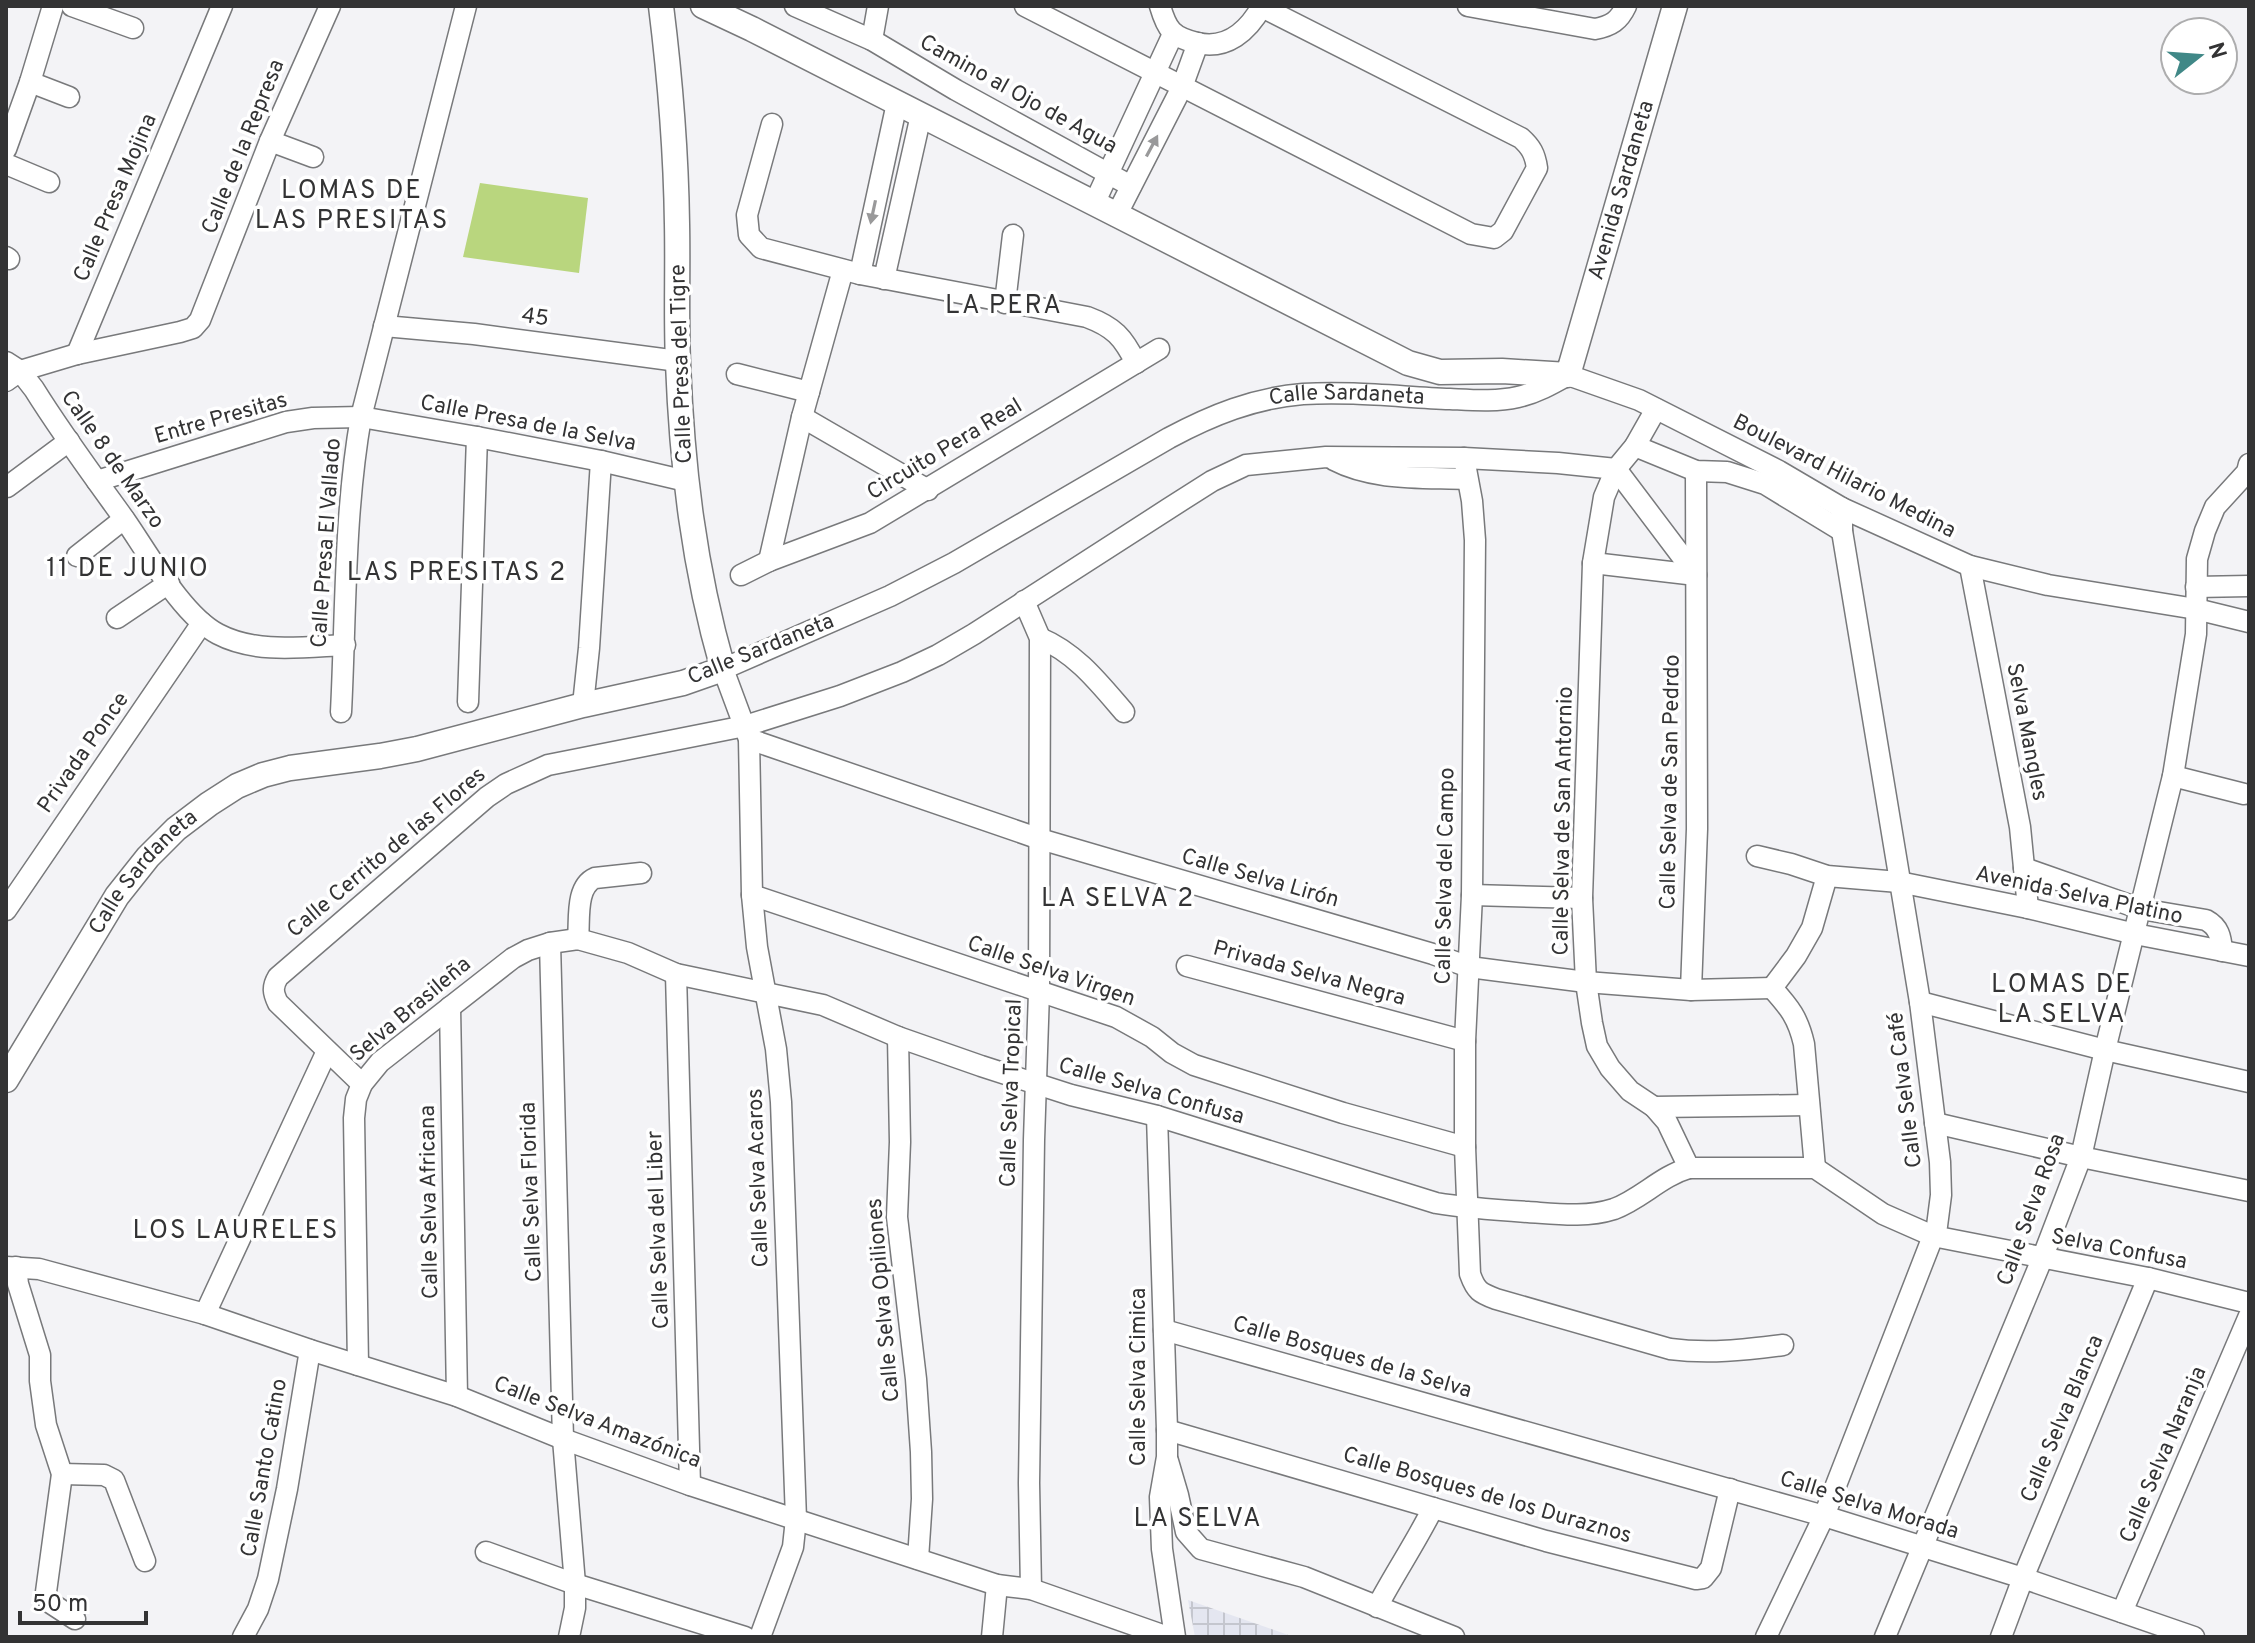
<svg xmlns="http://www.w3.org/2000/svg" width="2255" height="1643" viewBox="0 0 2255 1643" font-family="Overpass,sans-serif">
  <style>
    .industrial { fill: url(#industrial-grid) }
    .garden { fill: #b9d67e }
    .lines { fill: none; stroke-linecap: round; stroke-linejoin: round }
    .minor-casing { stroke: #78797b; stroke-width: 23 }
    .tertiary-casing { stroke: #78797b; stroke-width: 27 }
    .minor { stroke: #fff; stroke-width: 20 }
    .tertiary { stroke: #fff; stroke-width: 24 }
    .oneway { fill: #99999a }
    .labels { text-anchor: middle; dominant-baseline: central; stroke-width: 7; stroke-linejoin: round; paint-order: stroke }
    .street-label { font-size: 22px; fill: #333334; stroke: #fff }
    .quarter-label { font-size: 26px; letter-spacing: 2px; fill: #333334; stroke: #fff }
  </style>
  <defs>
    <pattern id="industrial-grid" width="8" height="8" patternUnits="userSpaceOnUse" patternTransform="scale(2)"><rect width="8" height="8" fill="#e4e6f0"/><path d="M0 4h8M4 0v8" fill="none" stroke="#c4c6ce"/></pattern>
  </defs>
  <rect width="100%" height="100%" fill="#f3f3f6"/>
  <polygon class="industrial" points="1188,1600 1294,1637 1195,1637"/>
  <polygon class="garden" points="480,183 588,198 579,273 463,257"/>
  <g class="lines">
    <defs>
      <g id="minor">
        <polyline points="72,6 133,28"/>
        <polyline points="795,6 872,40 956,90 1131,186"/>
        <path d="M1025 6 1471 234 1494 238 1503 231 1537 168C1535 154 1531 147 1521 138L1262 7"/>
        <path d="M1160 6C1167 30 1172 37 1197 43 1227 50 1248 31 1262 6"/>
        <path d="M1468 6 1595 29C1611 26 1619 21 1626 6"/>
        <polyline points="872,40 878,6"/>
        <polyline points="30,82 69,97"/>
        <path d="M772 124 747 215 749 235 761 248 860 274 1087 317C1114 327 1123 337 1136 363"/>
        <polyline points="270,141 313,157"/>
        <polyline points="6,149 30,82 53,6"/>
        <polyline points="6,164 49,182"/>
        <polyline points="1094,204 1173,34"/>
        <polyline points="1116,216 1182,87 1198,43"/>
        <polyline points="6,257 9,259"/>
        <polyline points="860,274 897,103"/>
        <polyline points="884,279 921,115"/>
        <polyline points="1005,303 1013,235"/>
        <polyline points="384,326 474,334 678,361"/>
        <polyline points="77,354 222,6"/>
        <path d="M6 362 20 371 34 389C62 434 94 477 125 520 148 553 182 615 218 634 256 654 303 647 345 645"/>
        <polyline points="737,374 809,392"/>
        <polyline points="6,381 20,371 77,354 180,332 193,328 200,320 270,141 330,6"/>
        <polyline points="1656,409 1635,446 1616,469 1604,497 1593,563 1582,898 1586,982 1592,1023 1597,1046 1610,1068 1630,1091 1654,1107 1667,1122 1689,1168 1815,1168 1883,1214 1933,1236 2148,1278 2249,1303"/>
        <polyline points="802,417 928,490"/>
        <polyline points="1635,446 1696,471 1727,472 1765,484 1842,531"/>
        <path d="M1464 458 1472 501 1475 540 1472 895 1465 1041V1147L1470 1274C1476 1291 1480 1293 1496 1299L1670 1349C1708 1354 1744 1350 1783 1345"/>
        <path d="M1334 460C1374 481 1423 477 1467 479"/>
        <polyline points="97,481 286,422 313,418 361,417 477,437 601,461 686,481"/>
        <polyline points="7,487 69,441"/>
        <polyline points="77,556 124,519"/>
        <polyline points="769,561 802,417 843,270"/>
        <polyline points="1593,563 1696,575"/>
        <polyline points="1970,566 2020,827 2028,908"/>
        <polyline points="741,575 769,561 870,523 1159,349"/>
        <polyline points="2196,587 2249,586"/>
        <polyline points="1024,601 1040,638 1039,992 1034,1140 1029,1483 1031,1589"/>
        <polyline points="117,618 169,583"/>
        <path d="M1040 638C1076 653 1099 683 1124 712"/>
        <polyline points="468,702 477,437"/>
        <polyline points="583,705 589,648 601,461"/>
        <path d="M341 712C346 614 344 514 361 417L466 6"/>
        <polyline points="749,739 1040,839 1433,954 1469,967 1586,982 1691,990 1772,988"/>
        <polyline points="2173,776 2244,794"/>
        <polyline points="1757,856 1791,864 1827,876 1899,882 2028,908 2135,934 2249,956"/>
        <path d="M2024 868 2141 909 2206 920C2219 927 2221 937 2222 951"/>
        <polyline points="752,895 1116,1017 1152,1037 1172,1053 1194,1065 1343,1113 1465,1147"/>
        <polyline points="1472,895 1582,898"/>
        <polyline points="6,910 202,623"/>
        <path d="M578 939C580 920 575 887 595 878L641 873"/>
        <polyline points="550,943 563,1439 575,1584 575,1608 569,1637"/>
        <polyline points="1187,966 1465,1041"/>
        <polyline points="676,974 690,1485"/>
        <path d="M1772 988C1790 1008 1798 1018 1804 1044L1815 1168"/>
        <polyline points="1772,988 1796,956 1812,928 1827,876"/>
        <polyline points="1691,990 1697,829 1696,471"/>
        <polyline points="1920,1002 2105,1050 2249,1082"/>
        <polyline points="450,1007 457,1396"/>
        <polyline points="898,1037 900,1142 897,1217 916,1379 921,1452 922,1499 918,1559"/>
        <path d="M362 1084 278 1003C273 993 272 987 278 977L487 797 506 784 548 765 745 726 840 696 902 672 938 655 974 634 1168 509 1212 481 1246 465 1326 457 1464 458 1558 463 1616 469 1696 575"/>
        <polyline points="1654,1107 1809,1105"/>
        <polyline points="1157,1116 1167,1430 1167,1457 1160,1497 1162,1549 1175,1637"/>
        <polyline points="1935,1123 2081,1157 2249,1191"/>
        <polyline points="6,1267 39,1269 205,1314 310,1350 457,1396 563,1439 690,1485 997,1585 1031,1589 1168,1637"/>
        <polyline points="16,1267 18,1284 40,1355 40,1381 46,1425 62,1474 46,1592 49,1602 75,1619"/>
        <polyline points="205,1314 327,1051"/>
        <polyline points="1164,1330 1824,1516 2023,1578 2194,1637"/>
        <path d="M358 1365 354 1118 356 1099 362 1084 380 1062 513 958 528 950 550 943 578 939 628 953 676 974 823 1005 898 1037 981 1066 1071 1095 1157 1116 1436 1203C1466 1208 1497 1210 1528 1212 1557 1214 1586 1218 1614 1209 1641 1199 1661 1176 1689 1168"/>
        <polyline points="1167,1430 1546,1541 1696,1579 1703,1578 1711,1568 1730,1489"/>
        <polyline points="1168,1461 1178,1495 1186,1532 1201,1549 1304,1577 1454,1637"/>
        <polyline points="62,1474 104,1475 114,1480 145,1561"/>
        <polyline points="486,1552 575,1584 745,1637"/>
        <path d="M1377 1607C1395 1573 1416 1542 1433 1508"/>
        <polyline points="2122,1612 2249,1316"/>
        <polyline points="243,1637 258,1609 268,1579 287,1489 310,1350"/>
        <path id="s1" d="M760 1637 793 1547 796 1519 781 1102 776 1049 757 947 752 895 749 739 723 669 890 596 954 563 1169 438C1212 415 1254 398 1303 394 1351 391 1401 397 1450 399 1472 400 1496 402 1518 397 1536 393 1552 384 1568 375L1639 400 1779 471 1842 508 1970 566 2048 585 2196 609 2249 622"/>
        <polyline points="992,1637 997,1585"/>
        <polyline points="1766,1637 1824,1516 1937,1226 1941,1195 1940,1162 1920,1002 1842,531 1842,508"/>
        <polyline points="1885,1637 2042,1259 2081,1157 2105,1050 2173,776 2196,634 2197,559 2205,531 2215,507 2247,472 2249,464"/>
        <polyline points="2001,1637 2023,1578 2148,1278"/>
      </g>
      <g id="tertiary">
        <path id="s2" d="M703 6 752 29 1408 363 1440 372 1502 371 1568 375 1675 6"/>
        <path id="s3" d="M6 1080 117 896 148 857 176 829 209 804 237 786 263 775 290 768 380 756 417 749 583 705 683 683 723 669C694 568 682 468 678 363 676 317 678 270 677 224 676 151 670 78 661 6"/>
      </g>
    </defs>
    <use href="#minor" class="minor-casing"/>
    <use href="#tertiary" class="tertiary-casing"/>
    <use href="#minor" class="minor"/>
    <use href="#tertiary" class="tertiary"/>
  </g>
  <defs><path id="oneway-solid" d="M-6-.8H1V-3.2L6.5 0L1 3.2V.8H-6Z" transform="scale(2)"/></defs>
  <g class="oneway">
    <use href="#oneway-solid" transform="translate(1152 146) rotate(-62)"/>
    <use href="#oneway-solid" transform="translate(873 212) rotate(102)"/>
  </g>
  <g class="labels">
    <g class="street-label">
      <text transform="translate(1018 95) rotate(29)">Camino al Ojo de Agua</text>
      <text transform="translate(244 147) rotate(-68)">Calle de la Represa</text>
      <text stroke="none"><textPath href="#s2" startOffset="1144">Avenida Sardaneta</textPath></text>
      <text transform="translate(116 198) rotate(-67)">Calle Presa Mojina</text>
      <text transform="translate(535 318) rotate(8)">45</text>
      <text transform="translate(682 364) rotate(-92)">Calle Presa del Tigre</text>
      <text stroke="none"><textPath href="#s1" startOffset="1670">Calle Sardaneta</textPath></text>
      <text transform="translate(221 419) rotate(-16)">Entre Presitas</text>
      <text transform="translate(528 424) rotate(11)">Calle Presa de la Selva</text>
      <text transform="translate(945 450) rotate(-31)">Circuito Pera Real</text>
      <text transform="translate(112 460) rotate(55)">Calle 8 de Marzo</text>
      <text transform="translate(1844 477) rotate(27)">Boulevard Hilario Medina</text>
      <text transform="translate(327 543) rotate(-86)">Calle Presa El Vallado</text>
      <text transform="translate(761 650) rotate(-22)">Calle Sardaneta</text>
      <text transform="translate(2026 732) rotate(79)">Selva Mangles</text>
      <text transform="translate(84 753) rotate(-55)">Privada Ponce</text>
      <text transform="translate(1671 782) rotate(-89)">Calle Selva de San Pedrdo</text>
      <text transform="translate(1564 821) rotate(-89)">Calle Selva de San Antornio</text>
      <text transform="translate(387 853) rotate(-40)">Calle Cerrito de las Flores</text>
      <text stroke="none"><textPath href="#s3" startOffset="250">Calle Sardaneta</textPath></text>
      <text transform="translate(1446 876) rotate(-89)">Calle Selva del Campo</text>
      <text transform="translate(1260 879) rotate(16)">Calle Selva Lirón</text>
      <text transform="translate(2079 896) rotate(12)">Avenida Selva Platino</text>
      <text transform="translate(1051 972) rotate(19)">Calle Selva Virgen</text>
      <text transform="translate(1309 974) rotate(15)">Privada Selva Negra</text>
      <text transform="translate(411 1010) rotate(-40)">Selva Brasileña</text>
      <text transform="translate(1906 1090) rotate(-97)">Calle Selva Café</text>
      <text transform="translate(1151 1092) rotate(16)">Calle Selva Confusa</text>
      <text transform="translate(1012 1093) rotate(-88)">Calle Selva Tropical</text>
      <text transform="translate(759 1178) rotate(-92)">Calle Selva Acaros</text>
      <text transform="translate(532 1192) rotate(-92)">Calle Selva Florida</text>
      <text transform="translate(430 1202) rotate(-91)">Calle Selva Africana</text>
      <text transform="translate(2032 1210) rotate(-70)">Calle Selva Rosa</text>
      <text transform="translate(659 1230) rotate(-92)">Calle Selva del Liber</text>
      <text transform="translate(2119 1250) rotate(11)">Selva Confusa</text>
      <text transform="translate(884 1300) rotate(-95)">Calle Selva Opiliones</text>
      <text transform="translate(1352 1358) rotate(16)">Calle Bosques de la Selva</text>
      <text transform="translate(1139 1377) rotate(-90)">Calle Selva Cimica</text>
      <text transform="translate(2063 1419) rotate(-67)">Calle Selva Blanca</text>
      <text transform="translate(597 1423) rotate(21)">Calle Selva Amazónica</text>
      <text transform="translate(2164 1455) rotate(-67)">Calle Selva Naranja</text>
      <text transform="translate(265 1468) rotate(-80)">Calle Santo Catino</text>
      <text transform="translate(1487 1496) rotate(16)">Calle Bosques de los Duraznos</text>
      <text transform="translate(1869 1506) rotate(17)">Calle Selva Morada</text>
    </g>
    <g class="quarter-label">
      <text x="352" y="191">LOMAS DE<tspan x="352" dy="30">LAS PRESITAS</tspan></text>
      <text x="1004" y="306">LA PERA</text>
      <text x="128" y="569">11 DE JUNIO</text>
      <text x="457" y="573">LAS PRESITAS 2</text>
      <text x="1118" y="899">LA SELVA 2</text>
      <text x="2062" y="985">LOMAS DE<tspan x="2062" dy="30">LA SELVA</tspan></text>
      <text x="236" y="1231">LOS LAURELES</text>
      <text x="1198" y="1519">LA SELVA</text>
    </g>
  </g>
  <rect width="2255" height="1643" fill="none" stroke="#333334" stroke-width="16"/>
  <g transform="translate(2199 56) rotate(73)"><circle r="38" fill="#ffffff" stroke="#adadae" stroke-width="2"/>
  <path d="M0-6L14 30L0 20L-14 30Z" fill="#408887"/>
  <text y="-12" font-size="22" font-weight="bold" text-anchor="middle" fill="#333334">N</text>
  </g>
  <path d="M20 1611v12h126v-12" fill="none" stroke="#333334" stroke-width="4"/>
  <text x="32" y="1611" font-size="24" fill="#333334" stroke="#ffffff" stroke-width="6" paint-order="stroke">50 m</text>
</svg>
